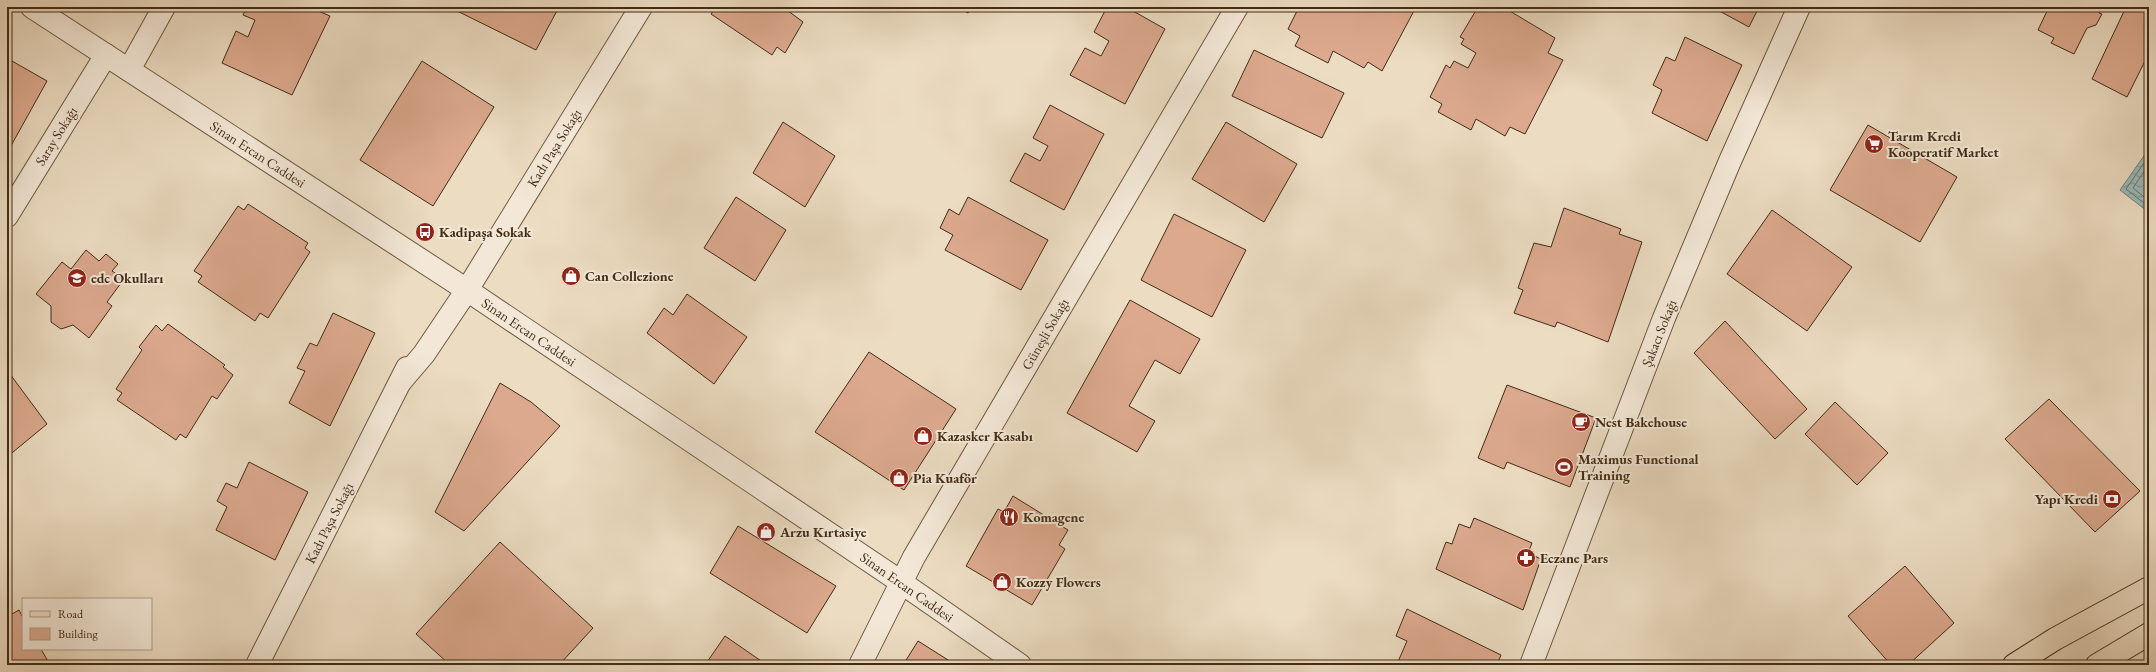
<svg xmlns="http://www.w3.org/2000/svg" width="2156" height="672" viewBox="0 0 2156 672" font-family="'EB Garamond',serif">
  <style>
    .water { fill: url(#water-waves); stroke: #778179 }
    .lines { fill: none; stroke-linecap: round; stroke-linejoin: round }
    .shore { stroke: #6e7368; stroke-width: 1 }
    .building { fill: #dca98e; stroke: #422c15 }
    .minor-casing { stroke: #6c5840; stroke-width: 24 }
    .tertiary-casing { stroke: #6c5840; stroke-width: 24 }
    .primary-casing { stroke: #422c15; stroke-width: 24 }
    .minor { stroke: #f3e8d7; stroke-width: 22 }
    .tertiary { stroke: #f3e8d7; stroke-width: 22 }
    .primary { stroke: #ecdcc2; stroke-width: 22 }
    .labels { text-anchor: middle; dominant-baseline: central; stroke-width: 4; stroke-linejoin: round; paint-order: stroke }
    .street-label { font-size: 14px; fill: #422c15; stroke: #f3e8d7 }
    .poi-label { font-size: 14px; font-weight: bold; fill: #422c15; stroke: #f3e8d7; text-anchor: start }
  </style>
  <defs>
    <pattern id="water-waves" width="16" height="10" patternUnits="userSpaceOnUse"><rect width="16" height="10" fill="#9ababb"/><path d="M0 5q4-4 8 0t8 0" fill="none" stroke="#7f9797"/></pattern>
  </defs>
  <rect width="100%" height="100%" fill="#ecdcc2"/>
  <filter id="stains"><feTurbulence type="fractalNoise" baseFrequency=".005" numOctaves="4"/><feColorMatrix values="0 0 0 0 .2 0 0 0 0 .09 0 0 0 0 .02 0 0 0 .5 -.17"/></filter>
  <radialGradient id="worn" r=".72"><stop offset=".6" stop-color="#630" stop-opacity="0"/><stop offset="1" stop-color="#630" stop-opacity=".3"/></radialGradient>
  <polygon class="water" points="2146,153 2149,156 2149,208 2147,211 2120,190"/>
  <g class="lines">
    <g class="shore">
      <polyline points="2149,159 2146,160 2126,189 2149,207"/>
      <polyline points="2149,164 2133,188 2149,201"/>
    </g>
  </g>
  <g class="building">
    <polygon points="247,7 309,7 330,16 292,95 222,63 236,31 248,37 255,20 243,15"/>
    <polygon points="449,7 559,7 536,50"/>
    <polygon points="716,7 783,7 803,22 785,53 777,47 772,55 711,14"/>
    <polygon points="958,7 972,7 968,13"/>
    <polygon points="1107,7 1126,7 1165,29 1125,104 1070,75 1085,48 1101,56 1109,41 1094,32"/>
    <polygon points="1299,7 1416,7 1382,71 1368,62 1364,68 1333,51 1328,63 1295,46 1300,36 1288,29"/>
    <polygon points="1478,7 1488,11 1490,7 1503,7 1555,38 1548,53 1563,60 1525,134 1510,127 1505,136 1476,119 1471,130 1438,112 1442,104 1430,97 1446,65 1450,68 1454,61 1468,68 1476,53 1461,44 1464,39 1460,37"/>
    <polygon points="1712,7 1759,7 1749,27"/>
    <polygon points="2049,7 2102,7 2099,13 2102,14 2096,25 2087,28 2074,54 2051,43 2054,38 2038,30"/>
    <polygon points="2126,7 2149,7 2149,53 2127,97 2092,79"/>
    <polygon points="1685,37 1742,65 1707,141 1652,113 1662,90 1653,85 1666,57 1675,61"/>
    <polygon points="1254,50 1344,93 1322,138 1232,96"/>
    <polygon points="12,61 47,81 7,153 7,70"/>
    <polygon points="422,61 494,107 433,206 360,160"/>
    <polygon points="1050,105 1104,134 1064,210 1010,181 1025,153 1040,161 1048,146 1033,138"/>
    <polygon points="783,122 835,156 805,207 753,173"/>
    <polygon points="1226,122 1297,164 1264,222 1192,179"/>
    <polygon points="1868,125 1957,177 1920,242 1830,190"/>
    <polygon points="736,197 786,230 755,281 704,248"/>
    <polygon points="968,197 1048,240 1021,290 945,250 953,235 940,228 949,209 959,215"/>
    <polygon points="248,204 308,243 305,248 310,252 268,318 260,313 255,321 198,282 202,276 194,271 238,206 244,210"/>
    <polygon points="1564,208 1621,229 1619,234 1642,242 1608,342 1557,322 1555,327 1514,313 1523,290 1518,288 1534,243 1551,247"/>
    <polygon points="1772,210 1852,267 1807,331 1727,274"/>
    <polygon points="1174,214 1246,250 1212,317 1141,280"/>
    <polygon points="86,250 99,261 106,254 118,264 112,271 124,279 107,302 112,306 89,338 73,325 61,329 51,322 51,306 36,294 62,262 71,269"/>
    <polygon points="687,294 747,337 714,384 647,333 664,308 673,315"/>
    <polygon points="1130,300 1200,339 1180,374 1155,360 1129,406 1155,421 1137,452 1067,413"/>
    <polygon points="333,313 375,333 330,426 289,403 305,371 297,368 310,343 317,346"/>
    <polygon points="1725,321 1807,409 1775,439 1694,353"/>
    <polygon points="168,324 225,365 223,367 233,375 217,399 212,396 186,438 180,434 176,440 117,400 122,393 116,389 142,350 139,347 156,325 162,331"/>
    <polygon points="869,352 956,409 904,490 815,432"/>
    <polygon points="7,370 47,424 7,457"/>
    <polygon points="500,383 531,402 560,426 464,531 435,512"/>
    <polygon points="1507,385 1596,418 1570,487 1507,462 1504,469 1478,458"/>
    <polygon points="2049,399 2140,491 2095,532 2005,439"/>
    <polygon points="1835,402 1888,453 1857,485 1805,434"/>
    <polygon points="249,462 308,492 275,560 216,530 227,507 217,501 226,483 237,488"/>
    <polygon points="1013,496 1068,530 1059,545 1065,549 1032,605 966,566 998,509 1004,512"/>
    <polygon points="1474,518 1532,543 1528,553 1541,559 1523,610 1436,569 1446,542 1452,544 1459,524 1470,528"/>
    <polygon points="738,526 836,586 807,633 710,573"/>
    <polygon points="500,542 593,628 559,665 450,665 416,634"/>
    <polygon points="1905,566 1954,623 1908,665 1891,665 1848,616"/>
    <polygon points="1407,609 1501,655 1497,665 1397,664 1407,641 1396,636"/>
    <polygon points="9,610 12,614 19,610 23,618 23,649 41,649 50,665 7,665 7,611"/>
    <polygon points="725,636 767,665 705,665"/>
    <polygon points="918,641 956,665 903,665"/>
  </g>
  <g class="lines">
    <defs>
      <g id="minor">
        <polyline points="129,70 164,7"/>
        <polyline points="7,216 106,55"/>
        <polyline points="401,381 424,354 467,290 641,7"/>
        <polyline points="257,665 407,368"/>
        <polyline points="860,665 914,557 1237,7"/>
      </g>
      <g id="tertiary">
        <polyline points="32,7 467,290 889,574 1020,665"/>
        <polyline points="1531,665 1664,318 1730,161 1799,7"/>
      </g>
      <g id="primary">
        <polyline points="2014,665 2055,639 2149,588"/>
        <polyline points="2097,665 2149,634"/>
      </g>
    </defs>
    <use href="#minor" class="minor-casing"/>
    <use href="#tertiary" class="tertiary-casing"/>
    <use href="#primary" class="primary-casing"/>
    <use href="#minor" class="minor"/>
    <use href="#tertiary" class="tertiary"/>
    <use href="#primary" class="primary"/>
  </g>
  <defs>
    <symbol id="supermarket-disc" viewBox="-11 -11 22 22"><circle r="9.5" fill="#8f2418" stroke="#f3e8d7"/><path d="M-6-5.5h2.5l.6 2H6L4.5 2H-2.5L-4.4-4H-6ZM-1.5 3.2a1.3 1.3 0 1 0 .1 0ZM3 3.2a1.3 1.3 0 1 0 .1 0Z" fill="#fff"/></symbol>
    <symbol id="bus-disc" viewBox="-11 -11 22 22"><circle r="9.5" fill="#8f2418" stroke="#f3e8d7"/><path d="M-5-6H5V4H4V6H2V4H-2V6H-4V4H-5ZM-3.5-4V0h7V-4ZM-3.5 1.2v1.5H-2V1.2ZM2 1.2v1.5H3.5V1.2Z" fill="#fff"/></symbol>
    <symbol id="shop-disc" viewBox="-11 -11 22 22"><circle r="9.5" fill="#8f2418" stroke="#f3e8d7"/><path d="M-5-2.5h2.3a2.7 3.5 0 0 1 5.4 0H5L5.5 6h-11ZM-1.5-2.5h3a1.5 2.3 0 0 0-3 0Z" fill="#fff"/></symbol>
    <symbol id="school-disc" viewBox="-11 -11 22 22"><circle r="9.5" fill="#8f2418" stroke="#f3e8d7"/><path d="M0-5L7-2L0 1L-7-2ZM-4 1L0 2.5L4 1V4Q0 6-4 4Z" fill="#fff"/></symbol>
    <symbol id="cafe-disc" viewBox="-11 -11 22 22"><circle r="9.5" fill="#8f2418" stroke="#f3e8d7"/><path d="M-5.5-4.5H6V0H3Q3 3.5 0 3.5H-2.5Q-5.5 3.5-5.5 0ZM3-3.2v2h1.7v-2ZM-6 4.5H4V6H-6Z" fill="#fff"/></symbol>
    <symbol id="stadium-disc" viewBox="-11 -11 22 22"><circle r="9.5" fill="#8f2418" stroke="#f3e8d7"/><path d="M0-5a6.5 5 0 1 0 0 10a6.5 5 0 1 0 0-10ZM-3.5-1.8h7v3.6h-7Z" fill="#fff"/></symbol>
    <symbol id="bank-disc" viewBox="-11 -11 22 22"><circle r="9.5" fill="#8f2418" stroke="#f3e8d7"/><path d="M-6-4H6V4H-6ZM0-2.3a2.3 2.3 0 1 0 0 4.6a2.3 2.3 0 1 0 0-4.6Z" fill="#fff"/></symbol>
    <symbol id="restaurant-disc" viewBox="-11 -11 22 22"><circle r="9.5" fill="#8f2418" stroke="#f3e8d7"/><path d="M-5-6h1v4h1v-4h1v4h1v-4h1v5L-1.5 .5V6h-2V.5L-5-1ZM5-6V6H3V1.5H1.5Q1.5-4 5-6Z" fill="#fff"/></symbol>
    <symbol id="pharmacy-disc" viewBox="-11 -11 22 22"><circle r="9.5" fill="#8f2418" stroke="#f3e8d7"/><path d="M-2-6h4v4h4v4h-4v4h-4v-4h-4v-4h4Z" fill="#fff"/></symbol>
  </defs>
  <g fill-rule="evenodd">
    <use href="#supermarket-disc" x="1863" y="133" width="22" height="22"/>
    <use href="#bus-disc" x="414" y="221" width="22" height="22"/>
    <use href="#shop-disc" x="560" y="265" width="22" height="22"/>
    <use href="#school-disc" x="66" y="267" width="22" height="22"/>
    <use href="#cafe-disc" x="1570" y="411" width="22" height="22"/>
    <use href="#shop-disc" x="912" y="425" width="22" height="22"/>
    <use href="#stadium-disc" x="1553" y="456" width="22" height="22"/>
    <use href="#shop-disc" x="888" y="467" width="22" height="22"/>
    <use href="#bank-disc" x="2101" y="488" width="22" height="22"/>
    <use href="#restaurant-disc" x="998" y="506" width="22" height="22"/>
    <use href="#shop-disc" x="755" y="521" width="22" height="22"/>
    <use href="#pharmacy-disc" x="1515" y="547" width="22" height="22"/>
    <use href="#shop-disc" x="991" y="571" width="22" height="22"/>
  </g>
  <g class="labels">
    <g class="street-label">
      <text transform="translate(56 136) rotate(-58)">Saray Sokağı</text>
      <text transform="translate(554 148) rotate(-58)">Kadı Paşa Sokağı</text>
      <text transform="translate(258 154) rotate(33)">Sinan Ercan Caddesi</text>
      <text transform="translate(529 332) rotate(34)">Sinan Ercan Caddesi</text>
      <text transform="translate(1659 333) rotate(-68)">Şakacı Sokağı</text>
      <text transform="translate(1045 334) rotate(-60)">Güneşli Sokağı</text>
      <text transform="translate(329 523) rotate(-63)">Kadı Paşa Sokağı</text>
      <text transform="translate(907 587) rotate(35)">Sinan Ercan Caddesi</text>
    </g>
    <g class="poi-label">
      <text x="1888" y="136">Tarım Kredi<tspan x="1888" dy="16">Kooperatif Market</tspan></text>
      <text x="439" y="232">Kadipaşa Sokak</text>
      <text x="585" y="276">Can Collezione</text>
      <text x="91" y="278">edc Okulları</text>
      <text x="1595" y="422">Nest Bakehouse</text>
      <text x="937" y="436">Kazasker Kasabı</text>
      <text x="1578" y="459">Maximus Functional<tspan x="1578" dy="16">Training</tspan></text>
      <text x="913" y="478">Pia Kuaför</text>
      <text x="2098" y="499" text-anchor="end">Yapı Kredi</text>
      <text x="1023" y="517">Komagene</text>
      <text x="780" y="532">Arzu Kırtasiye</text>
      <text x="1540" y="558">Eczane Pars</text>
      <text x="1016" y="582">Kozzy Flowers</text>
    </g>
  </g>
  <rect width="2156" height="672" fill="none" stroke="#ecdcc2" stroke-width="24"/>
  <rect x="8" y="8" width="2140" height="656" fill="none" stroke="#422c15" stroke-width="2"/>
  <rect x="12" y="12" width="2132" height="648" fill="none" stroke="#422c15"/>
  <rect x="22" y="598" width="130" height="52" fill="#f3e8d7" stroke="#ac9d89"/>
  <rect x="30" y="611" width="20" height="6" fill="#ecdcc2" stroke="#ac9d89"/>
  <text x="58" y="618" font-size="12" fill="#422c15">Road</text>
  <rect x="30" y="628" width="20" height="12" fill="#dca98e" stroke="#ac9d89"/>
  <text x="58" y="638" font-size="12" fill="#422c15">Building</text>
  <rect width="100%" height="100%" filter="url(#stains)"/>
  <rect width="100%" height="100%" fill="url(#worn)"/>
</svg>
